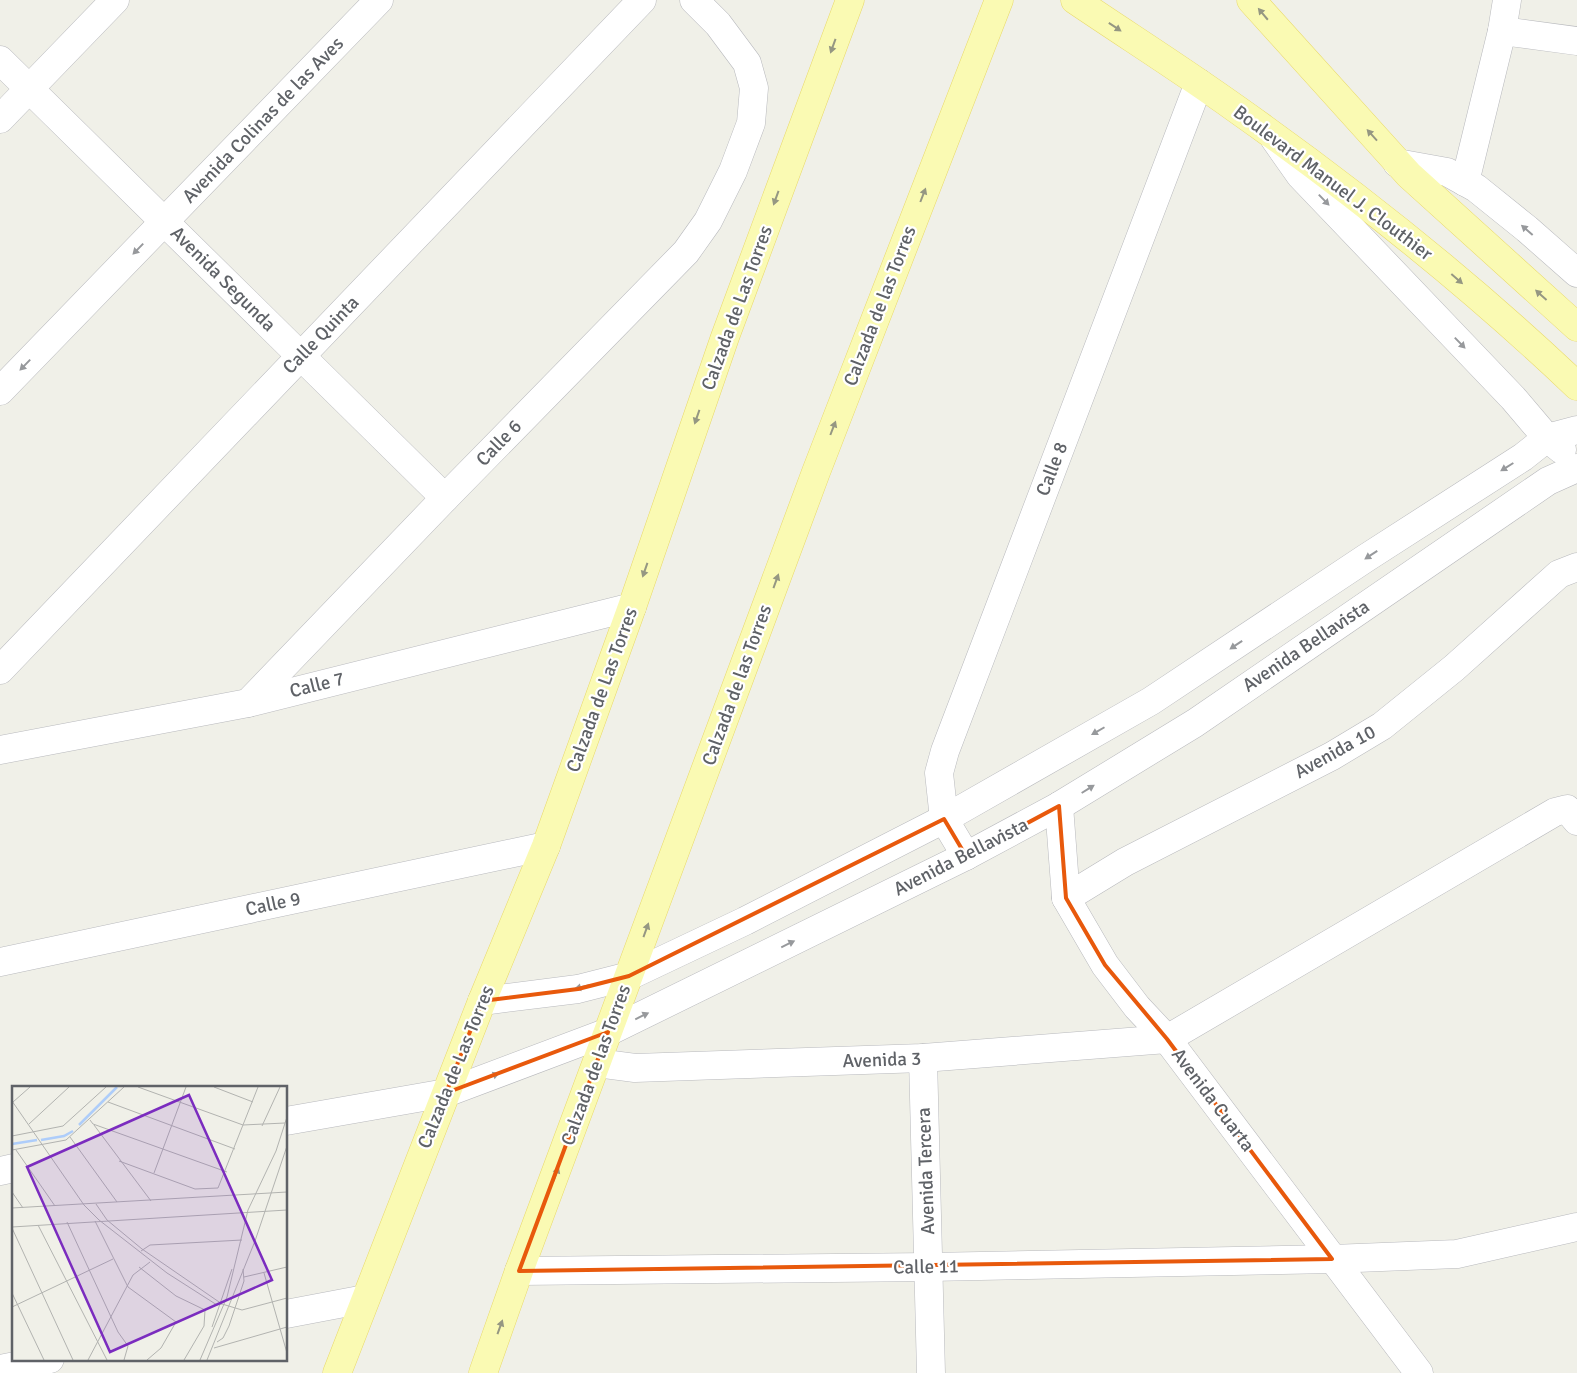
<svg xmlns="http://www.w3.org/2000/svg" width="1577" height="1373" viewBox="0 0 1577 1373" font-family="Signika,sans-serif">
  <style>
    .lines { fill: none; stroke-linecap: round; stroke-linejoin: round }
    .minor-casing { stroke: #b8b9bd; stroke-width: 29 }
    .primary-casing { stroke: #e9d968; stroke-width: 29 }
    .minor { stroke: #fff; stroke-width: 28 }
    .primary { stroke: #fafab3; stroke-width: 28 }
    .oneway { fill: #959782 }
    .oneway2 { fill: #97999c }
    .marked { fill: none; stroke: #e8590c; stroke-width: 4; stroke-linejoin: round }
    .labels { text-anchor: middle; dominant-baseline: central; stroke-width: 4.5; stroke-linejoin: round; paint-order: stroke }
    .street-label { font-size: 19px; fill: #5f6267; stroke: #fff }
    .inset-river { fill: none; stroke: #aecdfa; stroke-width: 2.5 }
    .inset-road { fill: none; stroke: #b2b3b0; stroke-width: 1 }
    .view { fill: #7b2cbf; fill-opacity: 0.15; stroke: #7b2cbf; stroke-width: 2.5 }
    .inset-edge { fill: none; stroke: #5f6267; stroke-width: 2.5 }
  </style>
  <rect width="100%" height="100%" fill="#f0f0e8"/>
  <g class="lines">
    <defs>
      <g id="minor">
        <polyline points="1502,31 1577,41"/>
        <polyline points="0,60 445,498"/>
        <polyline points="0,119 115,0"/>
        <polyline points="1274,138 1300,175 1513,398 1547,438 1562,450"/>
        <polyline points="1397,163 1447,172 1476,188 1527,229 1577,273"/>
        <polyline points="1465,182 1502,31 1507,0"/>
        <polyline points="0,391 379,0"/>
        <polyline points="0,670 642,0"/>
        <polyline points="248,703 445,498 686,252 708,221 733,171 751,123 754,88 747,63 718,24 694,0"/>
        <polyline points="0,750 248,703 632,607"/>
        <polyline points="1059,806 1066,898 1105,965 1137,1007 1167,1039 1419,1373"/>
        <polyline points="966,856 944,819 939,773 945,751 1199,83"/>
        <polyline points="1066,898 1125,862 1332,756 1382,726 1454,668 1559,574 1577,567"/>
        <polyline points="0,962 546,846"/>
        <polyline points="482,1001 578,989 629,976 745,921 944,819 1151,701 1366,558 1523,457 1547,438 1577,430"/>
        <polyline points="923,1058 931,1373"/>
        <polyline points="597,1063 635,1068 923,1058 1167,1039 1555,812 1567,809 1577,821"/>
        <polyline points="286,1121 446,1093 608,1032 966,856 1059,806 1195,723 1548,481 1577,468"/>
        <polyline points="0,1171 14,1168"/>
        <polyline points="519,1271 929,1267 1332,1259 1457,1254 1577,1227"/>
        <polyline points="286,1314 365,1299"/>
        <polyline points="0,1369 50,1359"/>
      </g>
      <g id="primary">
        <path d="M1075 0C1128 36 1182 70 1235 108 1354 192 1471 285 1577 386"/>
        <polyline points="1251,0 1409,175 1577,327"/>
        <polyline points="337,1373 482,1001 546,846 632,607 725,337 850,0"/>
        <polyline points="483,1373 519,1271 816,472 999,0"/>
      </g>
    </defs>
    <use href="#minor" class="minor-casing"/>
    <use href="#primary" class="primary-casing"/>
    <use href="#minor" class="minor"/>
    <use href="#primary" class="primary"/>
  </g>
  <defs><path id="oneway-solid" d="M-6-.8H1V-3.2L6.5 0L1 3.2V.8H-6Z" transform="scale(1.25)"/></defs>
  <g class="oneway">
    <use href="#oneway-solid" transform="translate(1263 14) rotate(-130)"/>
    <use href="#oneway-solid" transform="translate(1115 27) rotate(34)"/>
    <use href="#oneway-solid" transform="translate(833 46) rotate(110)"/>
    <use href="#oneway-solid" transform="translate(1372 135) rotate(-132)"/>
    <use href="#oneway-solid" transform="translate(923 195) rotate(-69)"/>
    <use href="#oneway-solid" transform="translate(776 198) rotate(110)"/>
    <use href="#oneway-solid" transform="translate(1457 279) rotate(41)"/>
    <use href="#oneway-solid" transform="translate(1541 295) rotate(-138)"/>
    <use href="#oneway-solid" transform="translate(697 417) rotate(109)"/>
    <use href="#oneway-solid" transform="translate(833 428) rotate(-69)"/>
    <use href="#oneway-solid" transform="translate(645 570) rotate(109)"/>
    <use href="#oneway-solid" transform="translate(776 581) rotate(-70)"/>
    <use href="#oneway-solid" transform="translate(646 930) rotate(-70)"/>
    <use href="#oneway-solid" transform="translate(556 1174) rotate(-70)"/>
    <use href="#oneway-solid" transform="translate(500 1327) rotate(-70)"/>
  </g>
  <g class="oneway2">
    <use href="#oneway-solid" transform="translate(1324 200) rotate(46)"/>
    <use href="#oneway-solid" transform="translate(1527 230) rotate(-139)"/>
    <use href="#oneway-solid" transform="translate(138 249) rotate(134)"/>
    <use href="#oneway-solid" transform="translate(1460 343) rotate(46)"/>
    <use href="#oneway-solid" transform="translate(25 365) rotate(134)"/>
    <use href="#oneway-solid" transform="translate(1507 467) rotate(148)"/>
    <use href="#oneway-solid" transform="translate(1371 555) rotate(147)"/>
    <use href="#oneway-solid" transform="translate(1236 645) rotate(146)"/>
    <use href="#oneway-solid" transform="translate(1098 731) rotate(150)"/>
    <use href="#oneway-solid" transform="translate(1088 789) rotate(-32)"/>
    <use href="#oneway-solid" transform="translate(788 944) rotate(-26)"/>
    <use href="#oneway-solid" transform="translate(582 987) rotate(167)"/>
    <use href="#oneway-solid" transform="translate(642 1016) rotate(-26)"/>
    <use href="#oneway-solid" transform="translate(492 1076) rotate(-21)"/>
  </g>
  <path class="marked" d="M1059 806 1066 898 1105 965 1167 1039 1332 1259 519 1271 608 1032 446 1093 482 1001 578 989 629 976 944 819 966 856Z"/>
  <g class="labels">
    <g class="street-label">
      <text transform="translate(263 120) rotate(-46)">Avenida Colinas de las Aves</text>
      <text transform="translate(1333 183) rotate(37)">Boulevard Manuel J. Clouthier</text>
      <text transform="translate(223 279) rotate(45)">Avenida Segunda</text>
      <text transform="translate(880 306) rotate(-69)">Calzada de las Torres</text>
      <text transform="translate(737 308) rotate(-70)">Calzada de Las Torres</text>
      <text transform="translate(321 335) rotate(-46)">Calle Quinta</text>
      <text transform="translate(499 443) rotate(-46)">Calle 6</text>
      <text transform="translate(1052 469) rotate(-69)">Calle 8</text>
      <text transform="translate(1306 646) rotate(-34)">Avenida Bellavista</text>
      <text transform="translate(317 685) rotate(-14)">Calle 7</text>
      <text transform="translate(737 685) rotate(-70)">Calzada de las Torres</text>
      <text transform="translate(602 690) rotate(-70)">Calzada de Las Torres</text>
      <text transform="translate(1335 752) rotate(-29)">Avenida 10</text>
      <text transform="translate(961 857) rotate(-27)">Avenida Bellavista</text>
      <text transform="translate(273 904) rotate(-12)">Calle 9</text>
      <text transform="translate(882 1060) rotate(-2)">Avenida 3</text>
      <text transform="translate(596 1065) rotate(-70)">Calzada de las Torres</text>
      <text transform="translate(456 1067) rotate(-68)">Calzada de Las Torres</text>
      <text transform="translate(1213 1100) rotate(53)">Avenida Cuarta</text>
      <text transform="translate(926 1171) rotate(-92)">Avenida Tercera</text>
      <text transform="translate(926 1267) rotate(-1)">Calle 11</text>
    </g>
  </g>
  <g transform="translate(12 1086)">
    <rect width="275" height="275" fill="#f0f0e8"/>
    <path class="inset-river" d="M67 39 105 1M29 54 52 50 61 45M0 58 25 54"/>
    <path class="inset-road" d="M126 1 231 39 273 37M202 1 241 16M0 15 72 119 87 134 155 187 205 219 210 218M1 16 18 1M96 16 223 63M78 34 81 38 215 86M17 38 57 1M82 39 139 115M250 40 268 1M0 50 51 40 94 1M58 51 105 116M0 64 54 54 112 1M4 64 43 120M107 75 183 103 206 102 246 1M142 87 174 1M0 106 11 122M84 118 95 134 130 163 210 218 230 224 275 212M0 122 275 106M83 135 116 201 164 236 149 262 135 274M55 136 106 246 116 260 112 274M26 139 95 274M0 141 275 124M0 142 61 274M129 165 138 159 230 154M127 181 164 210 193 224 192 240 172 274M252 187 275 267M232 191 275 181M0 207 32 274M0 221 101 173M200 241 220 183M205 256 211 252 217 240 232 195 231 183M202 262 275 241M76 274 121 189 138 176M188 274 215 211 236 124 264 65 275 31M195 274 243 155 275 60"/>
    <path class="view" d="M177 9 260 194 98 266 15 81Z"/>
    <rect width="275" height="275" class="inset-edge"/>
  </g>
</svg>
